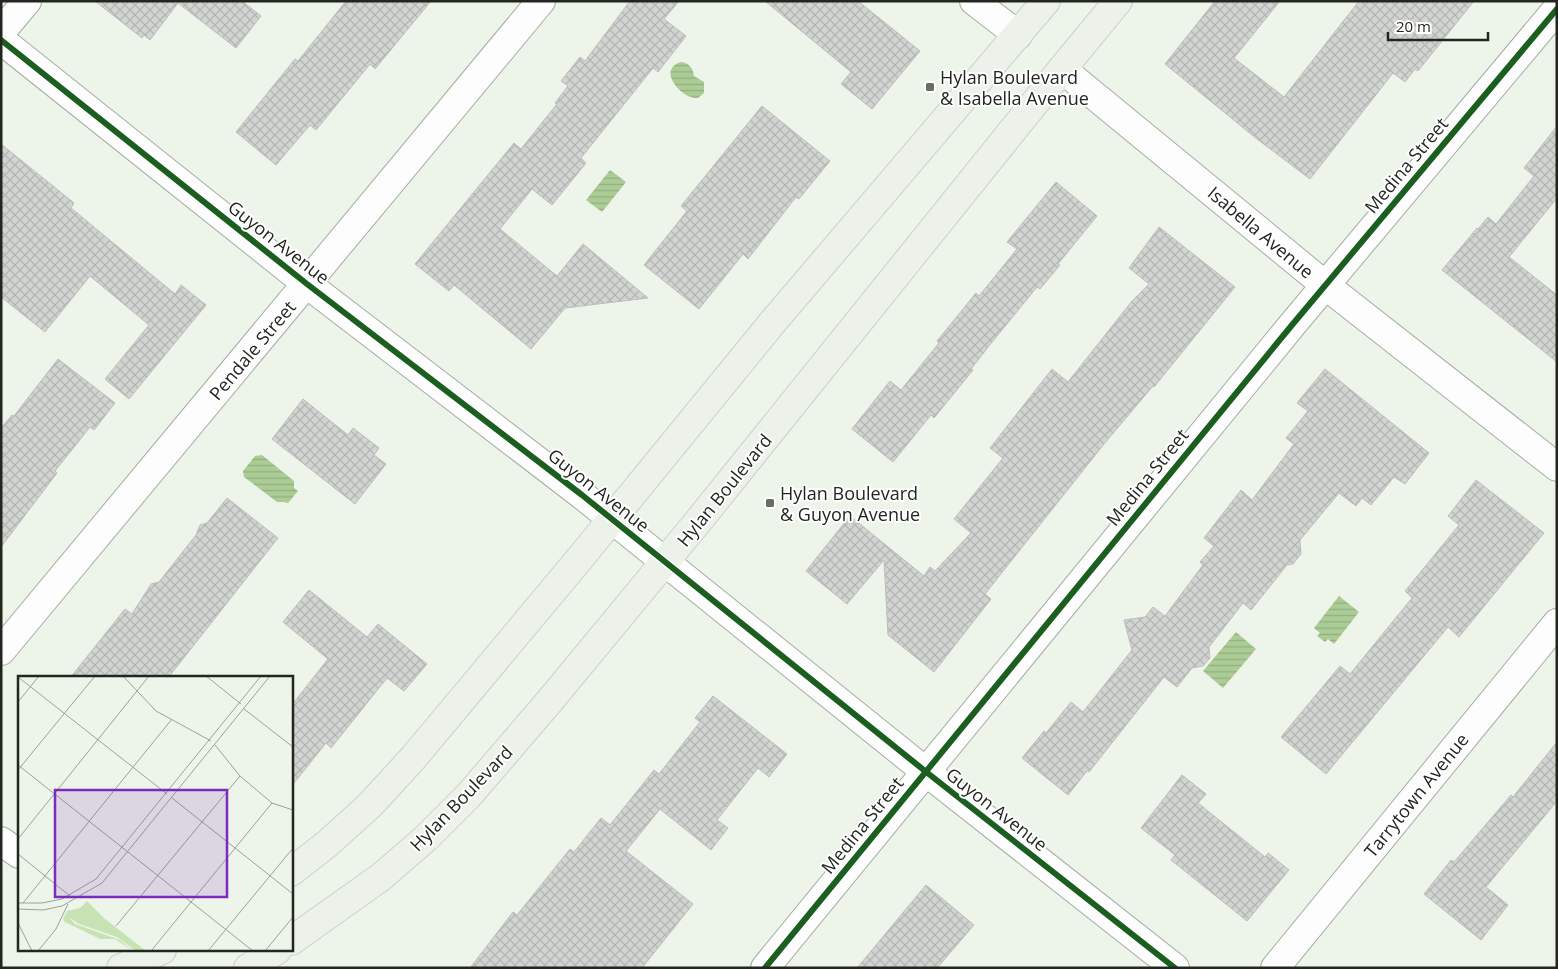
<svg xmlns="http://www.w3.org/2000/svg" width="1558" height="969" viewBox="0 0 1558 969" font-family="'Open Sans',sans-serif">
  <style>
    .water { fill: url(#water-rules) }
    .building { fill: url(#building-cross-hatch); stroke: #bcbebd }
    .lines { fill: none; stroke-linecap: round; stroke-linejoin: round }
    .minor-casing { stroke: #a7aca4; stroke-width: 30 }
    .major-casing { stroke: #ccd0ca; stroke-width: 30 }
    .minor { stroke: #fcfdfc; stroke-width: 28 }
    .major { stroke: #ecf1e9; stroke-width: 28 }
    .cycleway-casing { stroke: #fff; stroke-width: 9 }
    .cycleway { stroke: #1b5e20; stroke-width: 6 }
    .poi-dot { fill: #686e65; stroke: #fff; stroke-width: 2 }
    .labels { text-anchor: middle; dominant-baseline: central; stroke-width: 4; stroke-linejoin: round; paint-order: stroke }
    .poi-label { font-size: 18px; fill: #21261e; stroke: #fff; text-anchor: start }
    .street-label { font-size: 18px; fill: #21261e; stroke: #fff }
    .inset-road { fill: none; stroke: #9ba298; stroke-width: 1 }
    .view { fill: #7b2cbf; fill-opacity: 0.15; stroke: #7b2cbf; stroke-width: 2.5 }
    .inset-edge { fill: none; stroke: #21261e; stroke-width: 2.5 }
  </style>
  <defs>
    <pattern id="water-rules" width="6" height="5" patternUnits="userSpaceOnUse" patternTransform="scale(1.25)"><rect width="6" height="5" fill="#abcc95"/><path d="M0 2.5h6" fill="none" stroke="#93af80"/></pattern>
    <pattern id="building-cross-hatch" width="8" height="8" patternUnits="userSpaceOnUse" patternTransform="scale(1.25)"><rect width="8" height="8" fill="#d2d4d2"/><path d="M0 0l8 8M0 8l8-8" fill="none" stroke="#b4b6b4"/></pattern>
  </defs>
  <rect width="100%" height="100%" fill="#edf4e9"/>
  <g class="water">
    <path d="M681 62C689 63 693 68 694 76L704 82V93L698 98C682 100 656 69 681 62Z"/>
    <polygon points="610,170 626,182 602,212 586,200"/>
    <polygon points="262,455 294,481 294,488 298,491 288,503 284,502 277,502 244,477 243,471 255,456"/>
    <polygon points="1339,596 1359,612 1334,644 1328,639 1325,642 1317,636 1320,633 1314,628"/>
    <polygon points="1236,632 1256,649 1223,688 1203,671"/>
  </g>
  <g class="building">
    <polygon points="95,1 242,1 261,16 236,48 178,3 150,40 144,35 142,38"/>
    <polygon points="346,1 431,1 375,69 370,64 316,130 310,125 276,165 236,132 295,59 298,61"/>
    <polygon points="630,1 679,1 664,19 686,36 658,72 653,68 581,158 586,163 552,205 532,189 500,229 557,276 583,244 648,298 565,308 531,349 454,285 449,291 415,264 514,143 521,149 557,104 555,103 568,86 561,81 580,57 585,61"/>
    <polygon points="765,1 858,1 920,51 872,109 841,84 851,72"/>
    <polygon points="1215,1 1280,1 1234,58 1284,97 1359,1 1474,1 1418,71 1415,69 1405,82 1393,73 1310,179 1257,139 1165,64"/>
    <polygon points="762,106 830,161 799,199 796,197 748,259 743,254 699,309 644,265 687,211 681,206"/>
    <polygon points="1557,126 1557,198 1509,257 1557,295 1557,362 1442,270 1477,228 1478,229 1488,217 1496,224 1534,176 1524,168"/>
    <polygon points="1,144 74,203 71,208 175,294 181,285 206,305 129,399 105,379 149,325 90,276 45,332 1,297"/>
    <polygon points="1056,182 1097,216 1058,264 1060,265 1040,289 1037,287 989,346 971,369 973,370 934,418 931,415 893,462 852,429 890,381 901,390 939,343 937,341 976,293 979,296 1017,249 1007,242"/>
    <polygon points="1159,227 1235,287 1154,387 1153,386 1104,444 985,594 991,599 934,672 888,635 884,560 847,604 806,571 850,516 924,576 930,567 935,571 971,533 954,519 1003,458 990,448 1052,369 1068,382 1132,301 1149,284 1129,268"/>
    <polygon points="58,359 115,403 94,430 90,427 55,471 57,473 1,547 1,428 12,415 14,416"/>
    <polygon points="1325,369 1429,453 1405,484 1394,477 1371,505 1362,498 1356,506 1339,493 1300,540 1301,554 1293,564 1287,565 1251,610 1243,603 1209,647 1210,658 1203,666 1192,668 1177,687 1164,677 1089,772 1087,771 1068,795 1022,758 1044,731 1046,733 1071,702 1083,712 1132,650 1124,620 1145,617 1153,607 1165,616 1203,565 1200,562 1214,546 1204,538 1241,490 1252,500 1294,444 1286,438 1308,411 1297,403"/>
    <polygon points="303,399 348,435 353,428 379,448 374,455 386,464 355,504 272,439"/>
    <polygon points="1476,480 1544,533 1459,637 1448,627 1326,774 1281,737 1340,666 1350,674 1412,598 1405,591 1459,525 1448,516"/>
    <polygon points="227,498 278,538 168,678 70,678 125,609 132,614 151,584 159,582 196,535 200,525 207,523"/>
    <polygon points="309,590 367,637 378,624 427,664 404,691 387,678 331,748 326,743 291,787 291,706 328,659 283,622"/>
    <polygon points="713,696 787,754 769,777 758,768 717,820 728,828 711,850 660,809 626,851 693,904 642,968 470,968 513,912 517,915 570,849 574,852 601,818 610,825 654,770 659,774 700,722 695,718"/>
    <polygon points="1557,742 1557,801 1486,887 1508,905 1481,940 1424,894 1451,860 1454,862 1511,795 1513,797"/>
    <polygon points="1182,775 1206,794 1198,803 1265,857 1268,853 1289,870 1247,921 1171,860 1175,855 1141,828"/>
    <polygon points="926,885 974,925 937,968 857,968"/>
  </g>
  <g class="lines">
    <defs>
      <g id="minor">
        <polyline points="974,1 1018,35"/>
        <polyline points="1,32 27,1"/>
        <polyline points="1,40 307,284 582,495 925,771 1175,968"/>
        <polyline points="1062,69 1325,285 1557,467"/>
        <polyline points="1,651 541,1"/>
        <polyline points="1,841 19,854"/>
        <polyline points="765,968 1292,325 1557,9"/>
        <polyline points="1275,968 1557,623"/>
      </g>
      <g id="major">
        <polyline points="291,872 327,844 370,805 414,757 581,557 772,323 1046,1"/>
        <polyline points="291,941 381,877 425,839 469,795 548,703 696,524 1062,69 1118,1"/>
        <polyline points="121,968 162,950"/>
        <polyline points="248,968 277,950"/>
      </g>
    </defs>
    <use href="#minor" class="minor-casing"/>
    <use href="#major" class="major-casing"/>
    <use href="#minor" class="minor"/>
    <use href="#major" class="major"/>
    <defs>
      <g id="cycleway">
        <polyline points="1,40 307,284 582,495 925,771 1175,968"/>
        <polyline points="765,968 1292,325 1557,9"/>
      </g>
    </defs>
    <use href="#cycleway" class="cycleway-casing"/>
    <use href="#cycleway" class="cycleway"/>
  </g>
  <g class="poi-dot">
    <rect x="925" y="82" width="10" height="10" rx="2.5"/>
    <rect x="765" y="498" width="10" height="10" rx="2.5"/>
  </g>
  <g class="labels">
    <g class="poi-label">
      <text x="940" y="77">Hylan Boulevard<tspan x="940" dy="21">&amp; Isabella Avenue</tspan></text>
      <text x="780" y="493">Hylan Boulevard<tspan x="780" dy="21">&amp; Guyon Avenue</tspan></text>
    </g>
    <g class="street-label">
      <text transform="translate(1406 165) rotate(-50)">Medina Street</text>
      <text transform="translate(1261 232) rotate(40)">Isabella Avenue</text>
      <text transform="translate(279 242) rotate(38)">Guyon Avenue</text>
      <text transform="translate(252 350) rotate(-50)">Pendale Street</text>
      <text transform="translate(1147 477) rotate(-51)">Medina Street</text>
      <text transform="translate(599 490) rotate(38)">Guyon Avenue</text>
      <text transform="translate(724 490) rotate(-51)">Hylan Boulevard</text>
      <text transform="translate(1416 795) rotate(-51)">Tarrytown Avenue</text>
      <text transform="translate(461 798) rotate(-46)">Hylan Boulevard</text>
      <text transform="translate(997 809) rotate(38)">Guyon Avenue</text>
      <text transform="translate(862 825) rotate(-51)">Medina Street</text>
    </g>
  </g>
  <g transform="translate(18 676)">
    <rect width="275" height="275" fill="#edf4e9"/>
    <path d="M69 225 86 242 128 275H118L99 261 61 248 51 241 57 248 102 264 115 275 97 263H82L47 246 45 243 49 235 62 232Z" fill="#c7e3b4"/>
    <path class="inset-road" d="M105 0 138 35 193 65M188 0 223 28M0 1 149 118M0 26 21 0M226 33 275 71M197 69 222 100 254 127 275 134M0 89 235 275M0 94 77 0M154 122 275 218M0 163 131 0M0 178 52 220M0 227H24L44 223 78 203 243 0M5 227 154 43M0 233 25 234 44 230 84 207 252 0M0 247 14 275M98 250 222 100M20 275 38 253 50 228M133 275 254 127M190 275 275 172M247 275 275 241"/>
    <path class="view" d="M37 114H209V221H37Z"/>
    <rect width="275" height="275" class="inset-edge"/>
  </g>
  <rect width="1558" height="969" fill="none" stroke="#21261e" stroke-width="5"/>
  <path d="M1388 32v8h100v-8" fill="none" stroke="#21261e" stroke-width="2.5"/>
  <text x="1396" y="32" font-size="15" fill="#21261e" stroke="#ffffff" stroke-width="4" paint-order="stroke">20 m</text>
</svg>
